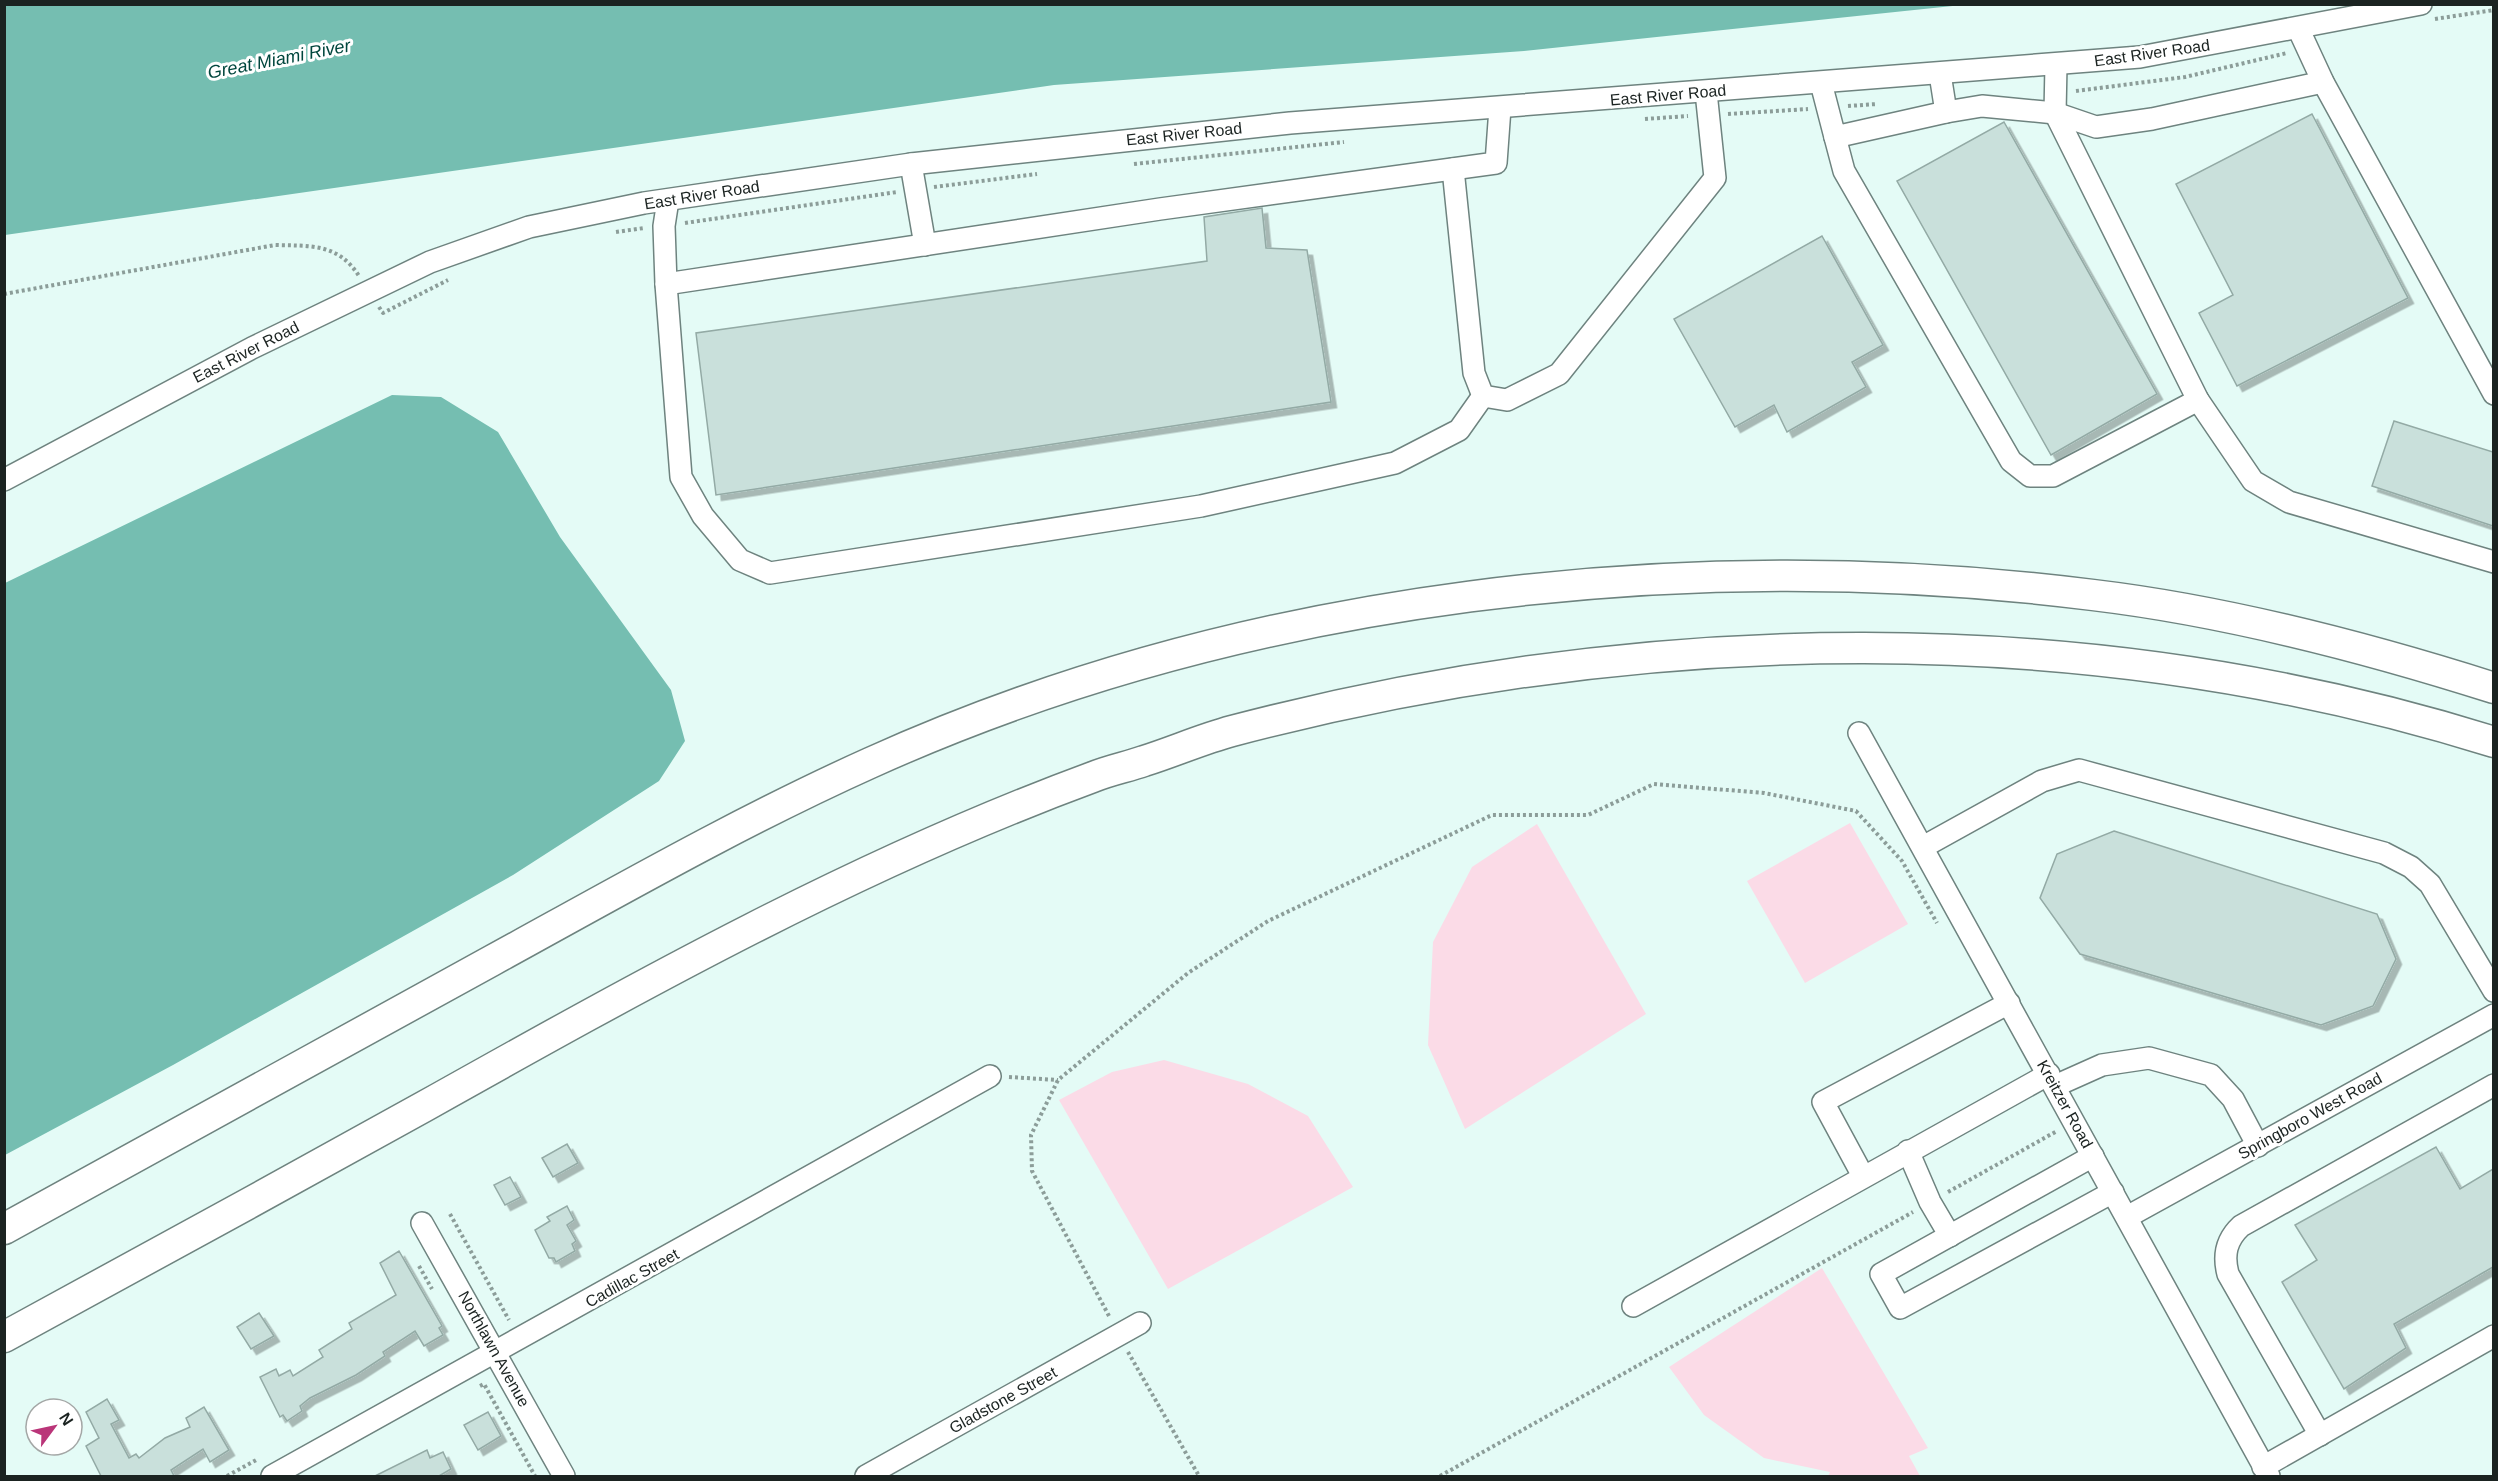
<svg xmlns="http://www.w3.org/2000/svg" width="2498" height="1481" viewBox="0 0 2498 1481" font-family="Helvetica,sans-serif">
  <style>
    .green { fill: #fbdbe7 }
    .water { fill: #75beb1 }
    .building { fill: #c9e0db; stroke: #93aaa5; stroke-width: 1.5; filter: url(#shadow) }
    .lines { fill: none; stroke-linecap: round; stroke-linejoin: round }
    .minor-casing { stroke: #6e837f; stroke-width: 24 }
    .highway-casing { stroke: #6e837f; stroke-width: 33 }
    .path { stroke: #8c9d99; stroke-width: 4; stroke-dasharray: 3 3; stroke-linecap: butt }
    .minor { stroke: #fff; stroke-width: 21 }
    .highway { stroke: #fff; stroke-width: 30 }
    .labels { text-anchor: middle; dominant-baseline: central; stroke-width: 6; stroke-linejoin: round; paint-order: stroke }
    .street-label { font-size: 16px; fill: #1b2321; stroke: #fff }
    .water-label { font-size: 18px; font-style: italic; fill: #00463d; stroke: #fff }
  </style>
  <defs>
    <filter id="shadow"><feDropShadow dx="5.5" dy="5.5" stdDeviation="0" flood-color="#0004"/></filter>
  </defs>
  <rect width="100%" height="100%" fill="#e4fbf6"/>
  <g class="green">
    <polygon points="1850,823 1908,924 1805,983 1747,881"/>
    <polygon points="1537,824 1646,1014 1465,1129 1428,1045 1433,942 1472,867"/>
    <polygon points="1164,1060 1248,1084 1308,1116 1353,1187 1168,1289 1059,1100 1112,1072"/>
    <polygon points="1822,1268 1928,1448 1909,1456 1920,1476 1828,1476 1830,1472 1764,1458 1704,1415 1669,1367"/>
  </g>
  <g class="water">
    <polygon points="4,5 5,4 1962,5 1524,51 1054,85 5,235"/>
    <polygon points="392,395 441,397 498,432 560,537 671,690 685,741 659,781 513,875 173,1065 5,1155 5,583"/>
  </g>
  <g class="building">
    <polygon points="2312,114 2408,298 2237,386 2199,313 2233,295 2176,184"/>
    <polygon points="2004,122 2157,394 2051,455 1897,181"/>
    <polygon points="1262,208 1266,248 1307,250 1331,402 716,495 696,333 1207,261 1204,217"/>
    <polygon points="1822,236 1883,345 1852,362 1866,387 1787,432 1774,405 1735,427 1674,319"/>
    <polygon points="2394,421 2493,452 2493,526 2372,486"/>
    <polygon points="2114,831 2377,914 2396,959 2373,1006 2321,1025 2080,954 2040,898 2057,854"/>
    <polygon points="567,1144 578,1163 553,1177 542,1158"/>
    <polygon points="2436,1147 2460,1189 2493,1169 2493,1267 2394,1324 2406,1348 2344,1389 2282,1282 2317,1260 2295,1225"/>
    <polygon points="510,1177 521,1197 505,1205 494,1185"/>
    <polygon points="567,1206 574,1220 567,1225 576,1241 572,1244 575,1251 556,1262 554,1258 549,1258 535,1230 550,1221 547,1217"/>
    <polygon points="399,1251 442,1326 439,1328 443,1335 424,1346 415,1331 383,1352 385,1356 356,1375 310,1398 300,1406 302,1411 287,1421 283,1415 280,1417 260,1377 276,1369 279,1376 290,1370 293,1376 323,1357 319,1350 352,1329 349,1323 396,1295 380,1263"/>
    <polygon points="259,1313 274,1336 251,1349 237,1327"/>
    <polygon points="107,1399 119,1420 111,1424 129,1458 136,1454 139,1458 165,1438 190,1427 186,1418 204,1407 229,1450 210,1462 203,1449 171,1470 174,1476 101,1476 86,1446 99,1438 86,1412"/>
    <polygon points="488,1412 501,1436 478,1450 464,1425"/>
    <polygon points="427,1450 430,1458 443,1452 451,1469 439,1476 375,1476"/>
  </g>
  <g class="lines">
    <defs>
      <g id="minor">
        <polyline points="2298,28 2323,82 2494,394"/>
        <polyline points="2056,65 2055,113 2198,400 2253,481 2289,502 2494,562"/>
        <polyline points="1821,83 1835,137 1946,112 1940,74"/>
        <polyline points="1946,112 1982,106 2055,113 2096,127 2152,119 2323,82"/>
        <polyline points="1835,137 1844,171 2011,461 2030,476 2053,476 2198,400"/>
        <polyline points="911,164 925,245"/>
        <polyline points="1453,169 1474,373 1483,396 1507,400 1559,374 1715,178 1706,92"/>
        <polyline points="668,200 664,226 666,284 1160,209 1496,163 1500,108"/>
        <polyline points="666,284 681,477 703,516 740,560 770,573 1201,506 1395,463 1459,430 1483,396"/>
        <polyline points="4,480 252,348 430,262 529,227 644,203 911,164 1290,123 2140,57 2421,4"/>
        <polyline points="1859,733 2269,1476"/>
        <polyline points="1923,847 2042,781 2079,770 2384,853 2411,867 2430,884 2494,991"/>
        <polyline points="2055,1086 2102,1065 2149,1058 2211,1075 2233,1099 2258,1146"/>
        <polyline points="1908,1151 1930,1202 1950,1236"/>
        <polyline points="2093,1156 1881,1274 1900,1308 2113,1192"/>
        <polyline points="1863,1176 1823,1102 2009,1003"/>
        <polyline points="2127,1217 2494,1015"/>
        <polyline points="422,1223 564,1476"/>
        <polyline points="1633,1306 2049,1074"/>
        <path d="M2320 1435 2228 1274C2223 1255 2226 1240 2241 1226L2494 1085"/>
        <polyline points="2263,1467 2494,1336"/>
        <polyline points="272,1476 990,1076"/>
        <polyline points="866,1476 1140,1323"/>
      </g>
      <g id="highway">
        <path d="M4 1229C167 1139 330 1049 493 960 617 892 741 821 870 763 1244 594 1688 544 2093 595 2227 611 2365 647 2494 688"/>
        <path d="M4 1337C145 1260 285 1184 425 1106 641 985 859 863 1093 777 1110 770 1127 767 1144 761 1173 752 1202 739 1232 731 1644 623 2085 614 2494 742"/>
      </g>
    </defs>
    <use href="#minor" class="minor-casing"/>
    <use href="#highway" class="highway-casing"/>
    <g class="path">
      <polyline points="2435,19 2494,10"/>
      <polyline points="2076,91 2185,77 2287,53"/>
      <polyline points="1848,106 1877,104"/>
      <polyline points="1728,114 1808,109"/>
      <polyline points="1645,119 1688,116"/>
      <polyline points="1134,164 1344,142"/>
      <polyline points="934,187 1037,174"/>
      <polyline points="685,223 897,192"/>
      <polyline points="616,232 644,228"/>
      <path d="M4 294 275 245C310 246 338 243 359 276"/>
      <polyline points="379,307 383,313 448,280"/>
      <polyline points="1009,1077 1058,1080"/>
      <polyline points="1948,1192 2057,1131"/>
      <polyline points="450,1214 509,1320"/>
      <polyline points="419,1266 432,1289"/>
      <polyline points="1109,1316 1032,1171 1031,1135 1058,1080 1188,973 1268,921 1492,815 1588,815 1654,784 1764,793 1856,811 1902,861 1937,923"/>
      <polyline points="1128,1352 1199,1476"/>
      <polyline points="480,1386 484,1384 535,1476"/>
      <polyline points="227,1476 258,1459"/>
      <polyline points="1440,1476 1913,1212"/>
    </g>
    <use href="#minor" class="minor"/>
    <use href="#highway" class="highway"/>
  </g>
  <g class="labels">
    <g class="street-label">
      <text transform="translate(2152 53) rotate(-8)">East River Road</text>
      <text transform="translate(1668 95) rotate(-5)">East River Road</text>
      <text transform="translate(1184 134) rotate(-6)">East River Road</text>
      <text transform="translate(702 195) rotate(-9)">East River Road</text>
      <text transform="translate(246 352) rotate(-27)">East River Road</text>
      <text transform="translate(2065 1104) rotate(61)">Kreitzer Road</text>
      <text transform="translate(2310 1116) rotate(-29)">Springboro West Road</text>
      <text transform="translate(632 1278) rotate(-29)">Cadillac Street</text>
      <text transform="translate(494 1349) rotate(61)">Northlawn Avenue</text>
      <text transform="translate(1003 1400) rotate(-29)">Gladstone Street</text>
    </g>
    <g class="water-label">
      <text transform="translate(279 59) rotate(-11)">Great Miami River</text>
    </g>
  </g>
  <rect width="2498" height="1481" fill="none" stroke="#1b2321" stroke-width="12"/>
  <g transform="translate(54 1427) rotate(57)"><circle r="28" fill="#ffffff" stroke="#a4a7a6" stroke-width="1.5"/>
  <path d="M0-4.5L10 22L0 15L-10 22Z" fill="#ba3579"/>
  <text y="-9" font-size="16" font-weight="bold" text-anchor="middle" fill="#1b2321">N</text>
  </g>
</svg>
